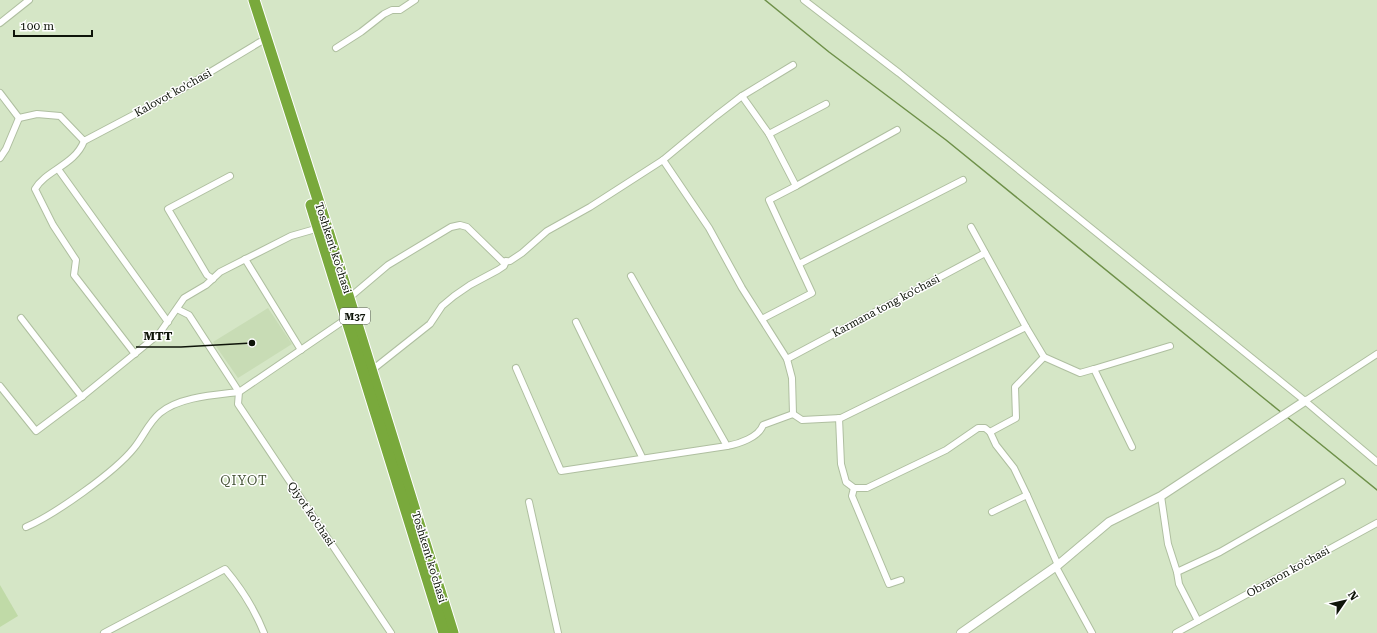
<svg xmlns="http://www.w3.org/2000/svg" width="1377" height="633" viewBox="0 0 1377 633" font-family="'Roboto Serif',serif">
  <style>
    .built { fill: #c8dcb5 }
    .green { fill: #c0daa7 }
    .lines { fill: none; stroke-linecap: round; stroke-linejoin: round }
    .stream { stroke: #6e9049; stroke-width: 1.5 }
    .street-casing { stroke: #afbfa0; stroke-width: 8 }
    .secondary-casing { stroke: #afbfa0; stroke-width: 10 }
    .highway-casing { stroke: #fff; stroke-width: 13 }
    .street { stroke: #fff; stroke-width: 6 }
    .secondary { stroke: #fff; stroke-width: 8 }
    .highway { stroke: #79a93c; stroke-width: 11 }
    .labels { text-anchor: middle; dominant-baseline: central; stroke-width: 3; stroke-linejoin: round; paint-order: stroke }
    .shield { fill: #fff; stroke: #565a53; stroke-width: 1 }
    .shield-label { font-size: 10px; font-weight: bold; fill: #0e1409 }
    .street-label { font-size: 11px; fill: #0e1409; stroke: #fff }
    .quarter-label { font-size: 13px; letter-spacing: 1px; fill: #49573b; stroke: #fff }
    .leader { fill: none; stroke: #0e1409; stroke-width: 1.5 }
    .callout-dot { fill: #0e1409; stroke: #fff; stroke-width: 1.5 }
    .callout-label { font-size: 12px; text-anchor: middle; font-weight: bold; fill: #0e1409; stroke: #fff; stroke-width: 3; stroke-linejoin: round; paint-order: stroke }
  </style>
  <rect width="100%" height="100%" fill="#d5e6c6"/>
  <polygon class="built" points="268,308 292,344 238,378 213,342"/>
  <polygon class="green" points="0,585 18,616 0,627"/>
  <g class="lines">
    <g class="stream">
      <polyline points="765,0 829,52 946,140 1282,413"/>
      <polyline points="1287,417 1377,490"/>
    </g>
    <defs>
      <g id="street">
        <polyline points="804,0 899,73 1305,401 1377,462"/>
        <polyline points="0,23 29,0"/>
        <polyline points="336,48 361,32 384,14 392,10 400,10 415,0"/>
        <polyline points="0,93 19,118 37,114 60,116 84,141 177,92 260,42"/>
        <polyline points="742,96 769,134 796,186 769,200 812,293 762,319"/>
        <polyline points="769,134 826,104"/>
        <path d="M84 141C75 165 46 170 35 189L53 225 76 260 74 275 135 354"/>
        <polyline points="0,158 6,149 19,118"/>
        <polyline points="663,160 716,116 742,96 793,65"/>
        <polyline points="58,169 168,322"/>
        <polyline points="796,186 897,130"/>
        <polyline points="971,227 1026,327"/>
        <polyline points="245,259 301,350"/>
        <polyline points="799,264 963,180"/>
        <path d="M631 276 727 446C739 444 759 437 763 425L793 414"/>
        <polyline points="213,279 207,275 168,209 230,176"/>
        <polyline points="349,298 388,265 451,227 460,225 467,227 503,262 510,261 522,253 547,231 590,207 663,160 709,228 742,288 787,359 792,378 793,414"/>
        <polyline points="21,318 82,397"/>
        <polyline points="346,319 239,392 238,404 391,633"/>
        <polyline points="576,322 642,457"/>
        <polyline points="1044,357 1080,373 1094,369 1132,447"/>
        <polyline points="787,359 985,253"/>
        <polyline points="516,368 561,471 727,446"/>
        <polyline points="1094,369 1170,346"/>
        <polyline points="372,370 430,324 442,306 454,296 470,285 498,270 504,266 506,261"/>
        <polyline points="0,386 36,431 84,395 159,334 184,298 206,285 220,272 291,236 319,228"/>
        <polyline points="1305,401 1377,354"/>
        <polyline points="793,414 802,420 841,418 1026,327 1044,357 1015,387 1016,418 990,432 996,445 1014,468 1027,495 1058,565"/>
        <polyline points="839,418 841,464 846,482 854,488 867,488 946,450 978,428 985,428 990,432"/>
        <polyline points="854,488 852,496 889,584 901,580"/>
        <polyline points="1161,496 1168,544 1177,572 1220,552 1342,482"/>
        <polyline points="529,502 558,633"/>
        <polyline points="992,512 1027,495"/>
        <path d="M26 527C54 515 115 472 134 448 143 437 149 422 160 413 179 397 214 395 239 392L189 315 177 309"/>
        <polyline points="1056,567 1092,633"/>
        <polyline points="1177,572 1179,584 1198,621"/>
        <path d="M104 633 225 569C241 588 255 610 264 633"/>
        <polyline points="1176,633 1377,523"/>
      </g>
      <polyline id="secondary" points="961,633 1058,565 1109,522 1161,496 1305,401"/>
      <g id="highway">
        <polyline points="254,0 329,234 453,633"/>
        <polyline points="311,205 444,633"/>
      </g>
    </defs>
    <use href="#street" class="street-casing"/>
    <use href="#secondary" class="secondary-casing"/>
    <use href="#highway" class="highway-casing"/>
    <use href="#street" class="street"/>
    <use href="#secondary" class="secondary"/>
    <use href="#highway" class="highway"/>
  </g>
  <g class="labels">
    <rect class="shield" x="340" y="308" width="30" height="16" rx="3"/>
    <g class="shield-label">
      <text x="355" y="316">M37</text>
    </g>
    <g class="street-label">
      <text transform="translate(173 93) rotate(-29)">Kalovot ko'chasi</text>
      <text transform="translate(333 248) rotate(72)">Toshkent ko'chasi</text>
      <text transform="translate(886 306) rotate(-28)">Karmana tong ko'chasi</text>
      <text transform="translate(311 514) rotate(56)">Qiyot ko'chasi</text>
      <text transform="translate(429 557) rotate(73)">Toshkent ko'chasi</text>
      <text transform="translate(1288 572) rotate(-29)">Obranon ko'chasi</text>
    </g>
    <g class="quarter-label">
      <text x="244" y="480">QIYOT</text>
    </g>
  </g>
  <path class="leader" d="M252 343L181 347H136"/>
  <circle class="callout-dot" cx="252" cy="343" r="4"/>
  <g class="callout-label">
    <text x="158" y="340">MTT</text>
  </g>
  <g transform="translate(1345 601) rotate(56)" stroke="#ffffff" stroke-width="3" paint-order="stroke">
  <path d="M0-3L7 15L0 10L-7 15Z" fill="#0e1409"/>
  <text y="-6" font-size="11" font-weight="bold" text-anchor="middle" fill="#0e1409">N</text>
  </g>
  <path d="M14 30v6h78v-6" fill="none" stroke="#0e1409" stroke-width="2"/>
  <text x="20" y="30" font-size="12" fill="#0e1409" stroke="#ffffff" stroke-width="3" paint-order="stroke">100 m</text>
</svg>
